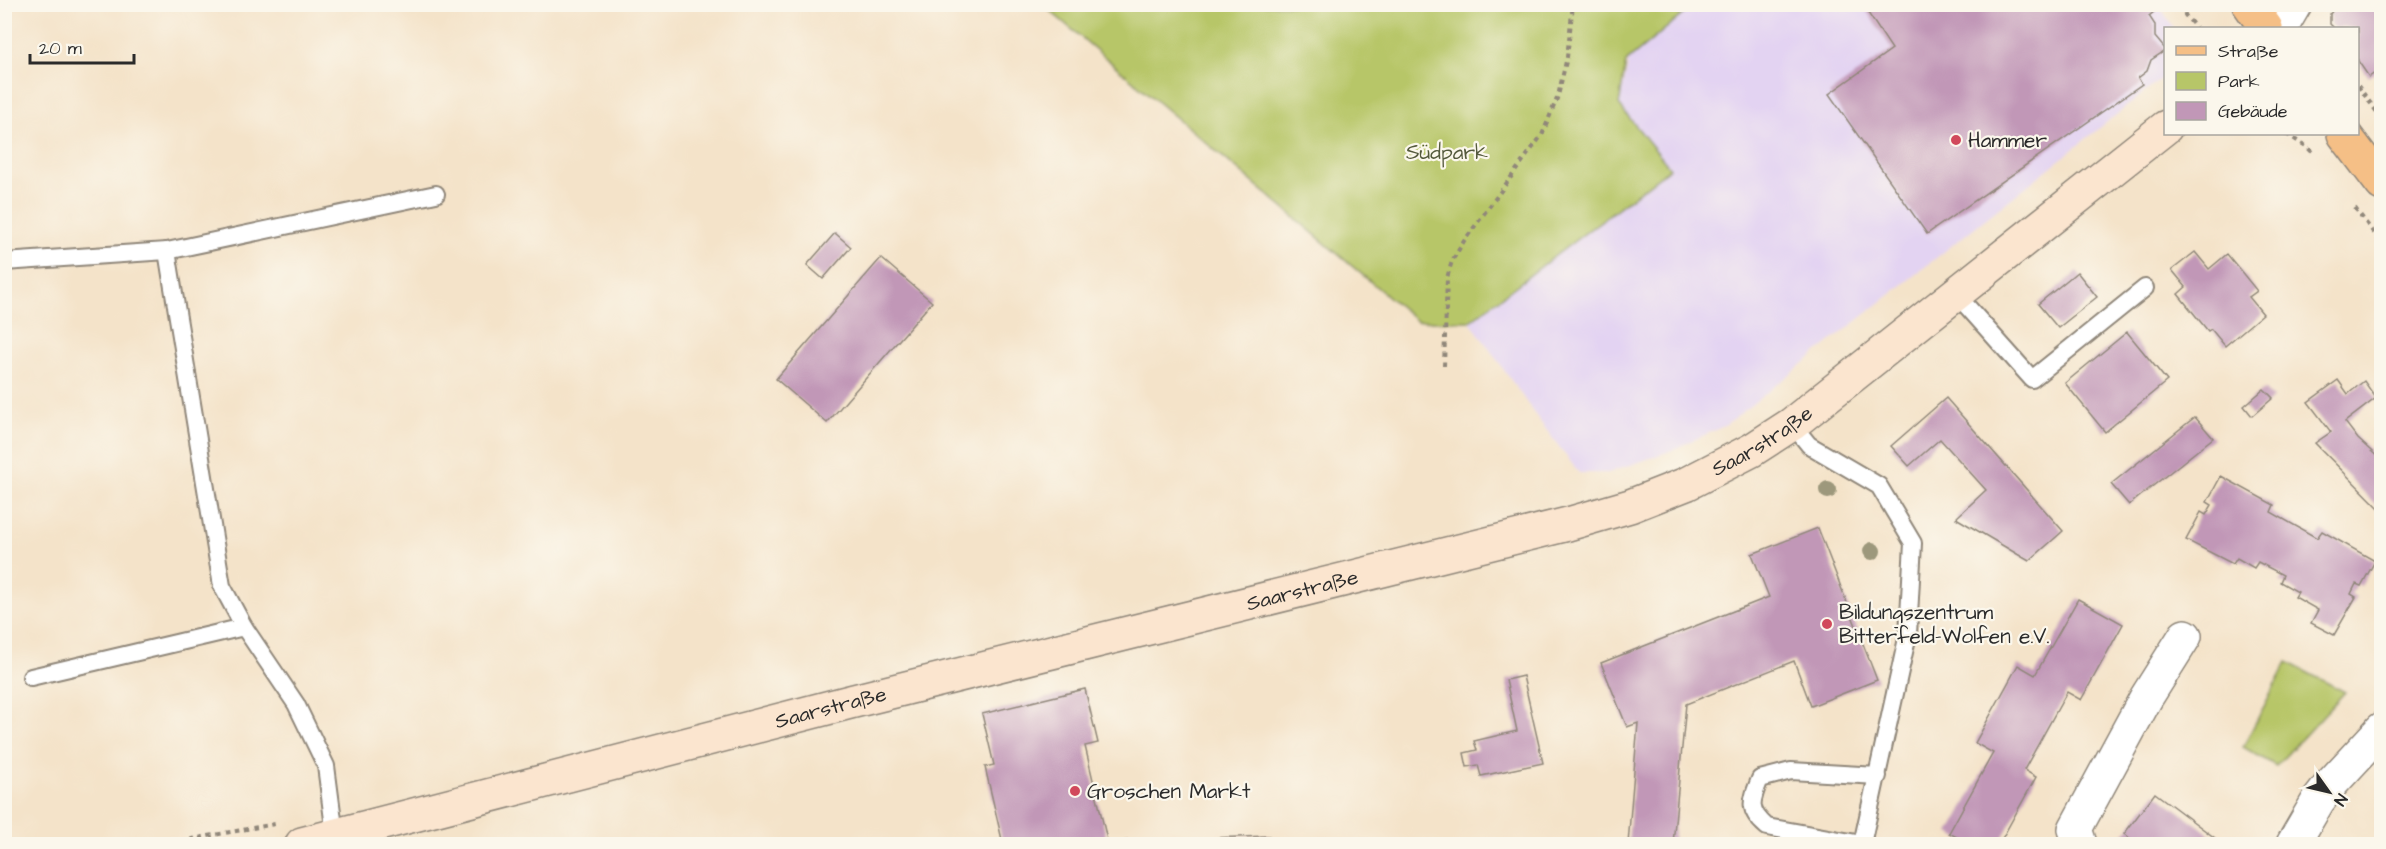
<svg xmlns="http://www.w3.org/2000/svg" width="2386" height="849" viewBox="0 0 2386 849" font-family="'Architects Daughter',sans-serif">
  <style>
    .built { fill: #e3d3f2 }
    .green { fill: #b7c668; stroke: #71784a; stroke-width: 1.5 }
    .building { fill: #c197b7 }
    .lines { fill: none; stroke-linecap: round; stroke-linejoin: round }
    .lane-casing { stroke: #90877a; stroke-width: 20 }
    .street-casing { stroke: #90877a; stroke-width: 36 }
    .secondary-casing { stroke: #90877a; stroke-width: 36 }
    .primary-casing { stroke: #90877a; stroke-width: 36 }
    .path { stroke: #90877a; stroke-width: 4; stroke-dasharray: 4.5 4.5; stroke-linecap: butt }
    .lane { stroke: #fff; stroke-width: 16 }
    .street { stroke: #fff; stroke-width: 33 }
    .secondary { stroke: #fbe5cf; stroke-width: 33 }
    .primary { stroke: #f5bf86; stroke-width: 33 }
    .tree { fill: #9d987c }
    .poi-dot { fill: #d1495b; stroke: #fbf7ec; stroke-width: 2 }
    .labels { text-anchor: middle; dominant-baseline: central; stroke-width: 4.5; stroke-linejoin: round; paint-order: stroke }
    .poi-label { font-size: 21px; fill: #2b2b2b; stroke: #fbf7ec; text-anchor: start }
    .park-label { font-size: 21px; fill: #555a3d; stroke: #fbf7ec }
    .street-label { font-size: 21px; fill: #2b2b2b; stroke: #fbf7ec }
  </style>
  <rect width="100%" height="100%" fill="#fbf7ec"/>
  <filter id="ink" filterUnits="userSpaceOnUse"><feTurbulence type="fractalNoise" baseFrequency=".0167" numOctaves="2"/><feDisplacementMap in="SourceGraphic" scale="12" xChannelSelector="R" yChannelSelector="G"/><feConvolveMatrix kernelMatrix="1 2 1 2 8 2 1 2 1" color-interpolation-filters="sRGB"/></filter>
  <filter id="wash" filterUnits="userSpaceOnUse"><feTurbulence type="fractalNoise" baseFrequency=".008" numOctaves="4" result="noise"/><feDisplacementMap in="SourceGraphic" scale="24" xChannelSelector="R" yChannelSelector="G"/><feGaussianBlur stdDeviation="1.35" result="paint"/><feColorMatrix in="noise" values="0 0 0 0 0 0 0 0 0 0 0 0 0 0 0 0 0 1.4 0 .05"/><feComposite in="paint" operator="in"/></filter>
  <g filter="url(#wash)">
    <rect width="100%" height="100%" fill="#f4e3c9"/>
    <polygon class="built" points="2158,4 2174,28 2166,28 2165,76 1726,425 1670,451 1608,473 1579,473 1536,416 1470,321 1670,169 1619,105 1629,59 1695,5"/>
    <g class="green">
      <polygon points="1043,5 1694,5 1626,62 1619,105 1670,168 1470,321 1417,321"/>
      <polygon points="2287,662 2345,692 2276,766 2243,747"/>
    </g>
    <g id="blocks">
      <g class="building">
        <polygon points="1862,4 2151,4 2155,11 2149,16 2155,25 2155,37 2166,50 2151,60 2147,71 2138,78 2142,84 1927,234 1829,94 1892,49"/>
        <polygon points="2337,4 2382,4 2382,68 2369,77 2358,61 2358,28 2334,28 2330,24 2330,14"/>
        <polygon points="835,233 851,247 823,279 807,265"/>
        <polygon points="2195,252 2209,269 2227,254 2257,291 2249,297 2263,314 2225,346 2211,329 2208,331 2178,294 2186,287 2172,270"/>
        <polygon points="881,258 932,302 827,423 776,379"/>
        <polygon points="2077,272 2097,297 2058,328 2038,304"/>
        <polygon points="2127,332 2167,381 2105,432 2065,383"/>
        <polygon points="2338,380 2348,394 2364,381 2376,398 2345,422 2358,439 2382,461 2382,511 2315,443 2331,432 2308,402"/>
        <polygon points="2264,389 2273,398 2252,416 2244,406"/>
        <polygon points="1946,398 2063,531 2029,561 1956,518 1986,490 1940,439 1909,466 1891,446"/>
        <polygon points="2195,417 2213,438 2129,505 2111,484"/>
        <polygon points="2221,476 2274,505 2271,512 2317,538 2322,531 2375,561 2361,586 2356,584 2351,594 2356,597 2334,635 2311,623 2318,610 2295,597 2298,592 2280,582 2283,575 2258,562 2254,568 2237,558 2233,564 2186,540 2201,512 2206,515 2212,505 2207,502"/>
        <polygon points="1818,528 1877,680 1811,706 1794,661 1686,704 1673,844 1628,844 1638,723 1627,727 1601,663 1769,597 1752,554"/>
        <polygon points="2078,599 2123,624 2081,700 2067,692 2024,770 2036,777 1999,844 1970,844 1949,833 1993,753 1975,743 2018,665 2035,675"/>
        <polygon points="1523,676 1543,763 1481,776 1478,765 1467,767 1464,753 1477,750 1474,741 1517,731 1506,680"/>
        <polygon points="1085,689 1098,743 1085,746 1108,844 1003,844 985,767 994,765 982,714"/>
        <polygon points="2155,793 2223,844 2138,844 2124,834"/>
        <polygon points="1269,836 1269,844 1209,844 1209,838"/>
        <polygon points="1135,840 1136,844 1120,844 1120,841"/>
      </g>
    </g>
  </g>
  <g filter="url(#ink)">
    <use href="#blocks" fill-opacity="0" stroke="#90877a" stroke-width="1.5"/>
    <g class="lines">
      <defs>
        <g id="lane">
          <polyline points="4,262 167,251"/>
          <polyline points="1956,294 2032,379 2145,288"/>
          <polyline points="1792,424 1809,445 1879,486 1913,543 1908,634 1862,844"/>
          <polyline points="244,627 222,586 167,251 436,194"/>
          <polyline points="31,677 244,627 296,704 326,766 335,835"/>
          <path d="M1862 844 1767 827C1747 810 1751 801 1760 779L1791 771 1878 776"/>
        </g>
        <g id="street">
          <polyline points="2281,28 2295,4"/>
          <polyline points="2080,844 2075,829 2146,698 2185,636"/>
          <polyline points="2293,844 2318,801 2331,784 2382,729"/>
        </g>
        <g id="secondary">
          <path id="s1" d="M302 844 850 702 1568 524 1630 506 1686 484 1752 450 1792 424 2166 127"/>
        </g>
        <g id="primary">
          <polyline points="2249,4 2266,28"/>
          <polyline points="2344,134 2382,184"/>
        </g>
      </defs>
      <use href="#lane" class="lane-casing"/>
      <use href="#street" class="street-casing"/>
      <use href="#secondary" class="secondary-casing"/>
      <use href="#primary" class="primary-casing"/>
      <g class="path">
        <polyline points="2184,4 2185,15 2196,28"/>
        <polyline points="2358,86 2382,119"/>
        <polyline points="2286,134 2306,146 2314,154"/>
        <polyline points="2355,208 2382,244"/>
        <polyline points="1444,366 1447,278 1452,261 1464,241 1542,135 1558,96 1567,57 1573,4"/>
        <polyline points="164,844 275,824"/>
      </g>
      <use href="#lane" class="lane"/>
      <use href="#street" class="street"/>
      <use href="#secondary" class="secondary"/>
      <use href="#primary" class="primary"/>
    </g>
    <g class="tree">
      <circle cx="1828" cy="490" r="9"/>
      <circle cx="1872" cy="551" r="9"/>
    </g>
  </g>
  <g class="poi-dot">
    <circle cx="1956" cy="140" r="6"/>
    <circle cx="1827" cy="624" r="6"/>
    <circle cx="1075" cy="791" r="6"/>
  </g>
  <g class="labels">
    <g class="poi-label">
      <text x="1968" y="140">Hammer</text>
      <text x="1839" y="612">Bildungszentrum<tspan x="1839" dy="24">Bitterfeld-Wolfen e.V.</tspan></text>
      <text x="1087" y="791">Groschen Markt</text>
    </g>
    <g class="park-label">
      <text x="1447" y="152">Südpark</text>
    </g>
    <g class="street-label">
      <text stroke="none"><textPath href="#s1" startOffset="1518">Saarstraße</textPath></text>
      <text stroke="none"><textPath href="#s1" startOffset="1032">Saarstraße</textPath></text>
      <text stroke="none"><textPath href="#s1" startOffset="546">Saarstraße</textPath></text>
    </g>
  </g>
  <rect width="2386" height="849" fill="none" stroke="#fbf7ec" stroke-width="24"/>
  <rect x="2164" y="27" width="195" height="108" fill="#fbf7ec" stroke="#a8a59f" stroke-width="1.5"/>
  <rect x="2176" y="46" width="30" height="9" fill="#f5bf86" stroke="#a8a59f" stroke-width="1.5"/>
  <text x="2218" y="57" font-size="18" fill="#2b2b2b">Straße</text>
  <rect x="2176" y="72" width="30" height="18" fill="#b7c668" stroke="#a8a59f" stroke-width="1.5"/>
  <text x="2218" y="87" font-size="18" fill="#2b2b2b">Park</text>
  <rect x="2176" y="102" width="30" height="18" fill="#c197b7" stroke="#a8a59f" stroke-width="1.5"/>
  <text x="2218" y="117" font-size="18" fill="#2b2b2b">Gebäude</text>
  <g transform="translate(2329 792) rotate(124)" stroke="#fbf7ec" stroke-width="4.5" paint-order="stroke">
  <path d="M0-4.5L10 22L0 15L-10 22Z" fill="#2b2b2b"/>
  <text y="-9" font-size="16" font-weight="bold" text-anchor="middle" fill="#2b2b2b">N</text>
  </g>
  <path d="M30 54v9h104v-9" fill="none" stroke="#2b2b2b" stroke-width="3"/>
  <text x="39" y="54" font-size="18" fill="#2b2b2b" stroke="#fbf7ec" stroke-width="4.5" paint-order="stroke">20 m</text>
</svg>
